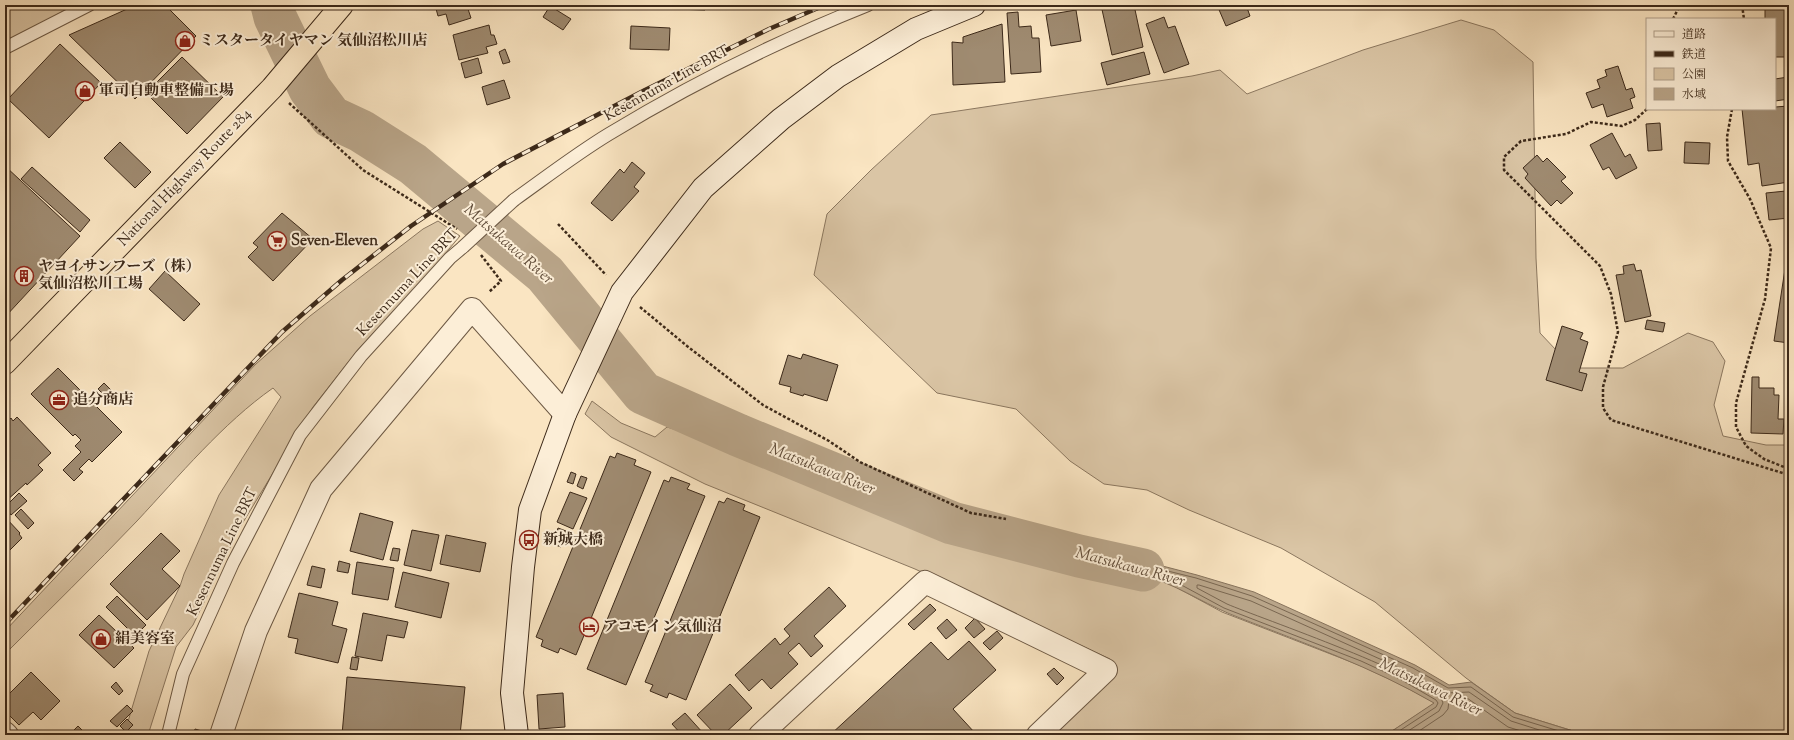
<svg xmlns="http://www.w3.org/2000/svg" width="1794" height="740" viewBox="0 0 1794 740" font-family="'Sorts Mill Goudy','Noto Serif JP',serif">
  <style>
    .green { fill: #dac5a5; stroke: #8b775f }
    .water { fill: #b9a589; stroke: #87735c }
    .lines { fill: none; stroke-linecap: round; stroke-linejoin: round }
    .shore { stroke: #7a6751; stroke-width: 1 }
    .river { stroke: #b9a589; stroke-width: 43 }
    .building { fill: #9f8b71; stroke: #3c2919 }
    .lane-casing { stroke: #6c5843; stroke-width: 14 }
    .street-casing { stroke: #6c5843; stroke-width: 24 }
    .secondary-casing { stroke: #3c2919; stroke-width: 24 }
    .highway-casing { stroke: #3c2919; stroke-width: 24 }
    .path { stroke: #3c2919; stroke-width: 2.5; stroke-dasharray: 3 2; stroke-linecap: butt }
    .lane { stroke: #fceed7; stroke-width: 12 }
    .street { stroke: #fceed7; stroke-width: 22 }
    .secondary { stroke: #fceed7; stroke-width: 22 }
    .highway { stroke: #fae5c2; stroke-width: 22 }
    .rail-casing { stroke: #3c2919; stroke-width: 4.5 }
    .rail { stroke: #fceed7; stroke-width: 3; stroke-dasharray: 9; stroke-linecap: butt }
    .lane-bridge-casing { stroke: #6c5843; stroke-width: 14; stroke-linecap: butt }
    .lane-bridge { stroke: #fceed7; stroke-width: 12 }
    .labels { text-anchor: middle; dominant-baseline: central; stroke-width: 4; stroke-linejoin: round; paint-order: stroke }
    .poi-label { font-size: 15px; font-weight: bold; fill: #3c2919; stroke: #fceed7; text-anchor: start }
    .street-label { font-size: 15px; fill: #3c2919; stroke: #fceed7 }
    .water-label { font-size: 16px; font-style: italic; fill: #624e3b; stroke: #fceed7 }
  </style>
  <rect width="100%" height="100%" fill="#fae5c2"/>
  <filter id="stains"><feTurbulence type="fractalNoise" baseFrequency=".005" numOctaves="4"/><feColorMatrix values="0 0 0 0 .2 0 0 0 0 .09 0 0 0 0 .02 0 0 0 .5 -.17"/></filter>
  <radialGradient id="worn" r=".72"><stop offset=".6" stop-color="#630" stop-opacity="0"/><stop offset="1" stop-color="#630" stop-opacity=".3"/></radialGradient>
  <g class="green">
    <polygon points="5,5 74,5 5,44"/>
    <polygon points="1461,20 1494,30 1533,62 1536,258 1540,333 1573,368 1623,368 1688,333 1713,342 1725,361 1714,405 1723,436 1766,445 1789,445 1789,735 1586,735 1515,713 1466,678 1375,602 1281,548 1189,510 1147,490 1104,484 1070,461 1016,409 937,393 814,275 827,214 871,170 931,115 1192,76 1220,70 1247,94 1363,50"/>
    <path d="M438 221 460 236 429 273 357 351 313 407 239 529 193 625 176 647 148 735H124L149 651 180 586 184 574 219 495 281 397 273 388C223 423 179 476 137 521 94 566 49 610 5 654V631L256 364 310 316 423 229Z"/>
    <polygon points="592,401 621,423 655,437 667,427 744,451 825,487 1016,555 1153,578 1172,585 1222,612 1359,665 1398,683 1435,703 1386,735 1054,735 1116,674 1110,659 915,569 705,484 611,437 585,414"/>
  </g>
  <path class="water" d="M1086 546 1197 575 1254 592 1415 665 1449 685 1471 682 1515 713 1586 735H1386L1434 703C1372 667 1306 644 1240 618 1210 607 1184 589 1155 579 1135 572 1104 570 1083 566Z"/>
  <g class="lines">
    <g class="shore">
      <polyline points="1393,735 1436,707 1438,703 1436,700 1400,679 1361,661 1224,608 1174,581 1153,574 1089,563 1088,561 1089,552 1091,552 1196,578 1252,596 1413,668 1448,688 1471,687 1513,717 1572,735"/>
      <path d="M1402 735 1439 711 1443 703C1438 679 1257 617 1227 604 1217 599 1207 593 1197 588V585H1199L1251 601 1411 673 1446 693 1469 692 1511 721 1555 735"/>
      <polyline points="1413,735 1443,715 1448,709 1449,700 1467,698 1508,727 1534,735"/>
    </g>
    <polyline class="river" points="272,5 275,17 310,89 331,117 361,131 413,164 545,274 643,393 738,435 952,523 1079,556 1143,570"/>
  </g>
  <g class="building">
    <polygon points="136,5 165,5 196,36 135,99 69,35"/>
    <polygon points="435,5 472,5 473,8 468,9 471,18 449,25 446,14 438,16"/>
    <polygon points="674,5 706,5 705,10 673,9"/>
    <polygon points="1101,5 1134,5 1143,47 1112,55"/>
    <polygon points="1217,5 1246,5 1250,16 1226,26"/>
    <polygon points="1765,5 1789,5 1789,57 1775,57 1775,19 1765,19"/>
    <polygon points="550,6 571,19 563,30 543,17"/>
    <polygon points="1076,10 1081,41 1051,46 1046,15"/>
    <polygon points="1018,12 1019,27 1031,26 1032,38 1039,38 1041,72 1011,74 1007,13"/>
    <polygon points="1164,17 1168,28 1175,26 1189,64 1164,73 1146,24"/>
    <polygon points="1002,24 1005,82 953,85 952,42 963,43 963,37"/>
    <polygon points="489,25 491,35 494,35 497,44 486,47 488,53 459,60 453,35"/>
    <polygon points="631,26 670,28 669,50 630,49"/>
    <polygon points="60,44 101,83 49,138 8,99"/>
    <polygon points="505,49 510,62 503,64 499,52"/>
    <polygon points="1144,52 1150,74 1107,85 1101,63"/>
    <polygon points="182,57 223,97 187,134 146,93"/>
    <polygon points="478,58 482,73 465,78 461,63"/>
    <polygon points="1618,66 1626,90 1632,88 1635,97 1630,99 1633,108 1607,117 1603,104 1592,108 1586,93 1600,88 1597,80 1607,76 1605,70"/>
    <polygon points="1788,77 1789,99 1775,101 1775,79"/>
    <polygon points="504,80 510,98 487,105 482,87"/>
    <polygon points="1789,106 1789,182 1762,186 1759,163 1748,165 1742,109 1775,109 1775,107"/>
    <polygon points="1660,123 1662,150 1648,151 1646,124"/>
    <polygon points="1612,133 1625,157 1630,154 1637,168 1616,179 1609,167 1603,170 1590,145"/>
    <polygon points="120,142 151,172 135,188 104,158"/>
    <polygon points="1685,142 1710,143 1709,164 1684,163"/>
    <polygon points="1537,155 1543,162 1547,158 1566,177 1561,181 1573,193 1561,204 1557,200 1551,206 1525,178 1528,174 1523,168"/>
    <polygon points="632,162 645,173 634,187 639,191 612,221 591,203 620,169 624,173"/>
    <polygon points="5,166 80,236 5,317"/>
    <polygon points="32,167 90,220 80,232 21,179"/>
    <polygon points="1786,191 1789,218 1769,220 1766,193"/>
    <polygon points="282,213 313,239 273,281 248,257 258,247 253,243"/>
    <polygon points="1634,264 1636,271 1641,270 1651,316 1625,322 1616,275 1624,274 1623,266"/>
    <polygon points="1785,269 1789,270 1789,343 1774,341"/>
    <polygon points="165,271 200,304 184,321 149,289"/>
    <polygon points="1647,320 1665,323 1663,332 1645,329"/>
    <polygon points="1562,326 1583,333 1580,339 1588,342 1579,372 1587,374 1582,391 1546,380"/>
    <polygon points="803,354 838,365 827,401 804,394 803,396 790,392 791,387 779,384 788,355 801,359"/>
    <polygon points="58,368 122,432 92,462 89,459 79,469 83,472 74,481 63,470 81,452 75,446 81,440 75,434 73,436 31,394"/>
    <polygon points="1752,377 1759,377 1759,388 1774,388 1774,395 1779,395 1778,419 1784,419 1783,434 1751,433"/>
    <polygon points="104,383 113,392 107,398 98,389"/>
    <polygon points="17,417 51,453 38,465 43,470 27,485 26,483 5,502 5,424 11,418 13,421"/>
    <polygon points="617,453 636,460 634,465 651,472 576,655 560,648 558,653 541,646 543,640 536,637 610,456 615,458"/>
    <polygon points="571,472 576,474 573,484 567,482"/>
    <polygon points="581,476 587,478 583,489 577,486"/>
    <polygon points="671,477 690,484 687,489 705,496 626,685 587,669 664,480 669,482"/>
    <polygon points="570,492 587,498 573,529 557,522"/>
    <polygon points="19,493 27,501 11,515 5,507"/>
    <polygon points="727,498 745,505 743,510 760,517 686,700 669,693 667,698 650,691 653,685 645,682 719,501 724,503"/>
    <polygon points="21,509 34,523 28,529 15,515"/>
    <polygon points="360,513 393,522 383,560 350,551"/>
    <polygon points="5,517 20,533 19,534 22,538 8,552 5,549"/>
    <polygon points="558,528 566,531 561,547 553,544"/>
    <polygon points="412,530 439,535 431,571 404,565"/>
    <polygon points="161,533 180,551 162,569 180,586 147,620 110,584"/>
    <polygon points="446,535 486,543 480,572 440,564"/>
    <polygon points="393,548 400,549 398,561 390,560"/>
    <polygon points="339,561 350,564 348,573 337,571"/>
    <polygon points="357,562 394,568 388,600 352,594"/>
    <polygon points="312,566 325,569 321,588 307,585"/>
    <polygon points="403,572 449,583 441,618 395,607"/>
    <polygon points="829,587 846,606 814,636 823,646 811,657 799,643 788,653 798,664 771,689 762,679 749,691 735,675 775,638 780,645 790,636 784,629"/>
    <polygon points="299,593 338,602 332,625 347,629 338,663 295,653 298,639 288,637"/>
    <polygon points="117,596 146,625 135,636 106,607"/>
    <polygon points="930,604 936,610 914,630 908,624"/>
    <polygon points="363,613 408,622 404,638 387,635 382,661 355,656"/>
    <polygon points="99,615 134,648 114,668 79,635"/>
    <polygon points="975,618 985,629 974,638 965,628"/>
    <polygon points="947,619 957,630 946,639 937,628"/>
    <polygon points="997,631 1003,638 990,650 983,643"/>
    <polygon points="969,641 996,670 953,709 975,733 972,735 830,735 931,642 948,660"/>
    <polygon points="352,657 359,658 357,670 350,669"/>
    <polygon points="1054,668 1064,678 1057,685 1047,674"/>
    <polygon points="31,672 60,701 41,720 33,712 19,725 5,711 5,698"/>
    <polygon points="347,677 465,687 460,735 342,735"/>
    <polygon points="116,682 123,691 119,695 111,687"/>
    <polygon points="730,684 752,708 723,735 716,735 697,715"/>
    <polygon points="563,693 565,727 539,729 537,695"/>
    <polygon points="127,705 133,711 117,727 110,721"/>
    <polygon points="685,713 703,733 701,735 682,735 672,724"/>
    <polygon points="127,719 133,725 126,732 120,726"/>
    <polygon points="78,726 87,735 69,735"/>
    <polygon points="195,729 209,733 209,735 193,735"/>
  </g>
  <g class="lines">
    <defs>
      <g id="lane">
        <polyline points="5,48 89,5"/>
        <path d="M514 200C545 178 576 154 609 134 691 84 778 41 868 5"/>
        <polyline points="168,735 183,674 233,563 300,435 361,356 450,258 463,247"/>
      </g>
      <g id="street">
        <polyline points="5,733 7,735"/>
        <polyline points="221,735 256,631 321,489 472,309 565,414"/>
        <polyline points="760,735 925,582 1106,670 1038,735"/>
      </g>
      <polyline id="secondary" points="517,735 512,693 523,567 530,510 565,414 622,292 703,188 781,119 838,76 916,29 974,5"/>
      <polyline id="highway" points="5,363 272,88 342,5"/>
    </defs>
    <use href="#lane" class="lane-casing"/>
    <use href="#street" class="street-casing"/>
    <use href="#secondary" class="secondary-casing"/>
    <use href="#highway" class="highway-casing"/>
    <g class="path">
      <polyline points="1742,5 1744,19"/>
      <polyline points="1673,19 1680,5"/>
      <polyline points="289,103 363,170 457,229"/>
      <polyline points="1647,109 1635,120 1622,126 1591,122 1566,134 1521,141 1504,157 1504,170 1600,266 1611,294 1618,332 1603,387 1603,408 1611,420 1789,475"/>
      <polyline points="1732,109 1727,137 1728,161 1750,199 1771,248 1765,299 1736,403 1736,427 1746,446 1764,459 1789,469"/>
      <polyline points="558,224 606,275"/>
      <polyline points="481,255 501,281 489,292"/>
      <polyline points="640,307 687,346 763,405 829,441 860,462 971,513 1006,519"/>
    </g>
    <use href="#lane" class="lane"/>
    <use href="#street" class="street"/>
    <use href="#secondary" class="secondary"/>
    <use href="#highway" class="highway"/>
    <defs>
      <polyline id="rail" points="5,624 282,332 342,280 411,226 503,164 645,90 769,29 825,5"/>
    </defs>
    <use href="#rail" class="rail-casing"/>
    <use href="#rail" class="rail"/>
    <defs>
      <polyline id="lane-bridge" points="463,247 514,200"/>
    </defs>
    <use href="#lane-bridge" class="lane-bridge-casing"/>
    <use href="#lane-bridge" class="lane-bridge"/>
  </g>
  <defs>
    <symbol id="shop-ring" viewBox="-11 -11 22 22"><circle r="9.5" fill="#fceed7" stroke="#8f2418" stroke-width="1.5"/><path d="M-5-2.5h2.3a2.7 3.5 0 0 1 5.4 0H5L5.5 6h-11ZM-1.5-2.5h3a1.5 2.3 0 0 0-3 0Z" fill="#8f2418"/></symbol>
    <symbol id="supermarket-ring" viewBox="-11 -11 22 22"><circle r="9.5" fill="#fceed7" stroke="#8f2418" stroke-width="1.5"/><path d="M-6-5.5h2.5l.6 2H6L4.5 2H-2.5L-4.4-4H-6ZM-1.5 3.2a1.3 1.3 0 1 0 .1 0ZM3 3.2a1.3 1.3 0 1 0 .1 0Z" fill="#8f2418"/></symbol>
    <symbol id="building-ring" viewBox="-11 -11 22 22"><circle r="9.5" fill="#fceed7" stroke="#8f2418" stroke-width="1.5"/><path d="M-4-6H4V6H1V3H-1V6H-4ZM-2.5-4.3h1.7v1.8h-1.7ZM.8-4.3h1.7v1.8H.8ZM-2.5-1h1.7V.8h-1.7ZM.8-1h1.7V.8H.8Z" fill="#8f2418"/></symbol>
    <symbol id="office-ring" viewBox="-11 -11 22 22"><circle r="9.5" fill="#fceed7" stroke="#8f2418" stroke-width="1.5"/><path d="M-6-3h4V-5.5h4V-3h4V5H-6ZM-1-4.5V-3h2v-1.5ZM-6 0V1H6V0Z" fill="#8f2418"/></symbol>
    <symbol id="bus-ring" viewBox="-11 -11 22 22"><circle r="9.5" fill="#fceed7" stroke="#8f2418" stroke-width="1.5"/><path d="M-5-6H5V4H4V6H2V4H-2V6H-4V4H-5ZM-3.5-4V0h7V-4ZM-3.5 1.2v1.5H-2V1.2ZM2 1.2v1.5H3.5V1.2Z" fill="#8f2418"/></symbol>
    <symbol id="hotel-ring" viewBox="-11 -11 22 22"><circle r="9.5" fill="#fceed7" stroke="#8f2418" stroke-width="1.5"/><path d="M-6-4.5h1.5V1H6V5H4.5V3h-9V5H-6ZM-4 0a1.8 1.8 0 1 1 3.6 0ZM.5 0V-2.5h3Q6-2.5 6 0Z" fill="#8f2418"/></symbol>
  </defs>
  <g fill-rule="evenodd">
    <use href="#shop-ring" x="174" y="30" width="22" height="22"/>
    <use href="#shop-ring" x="74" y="80" width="22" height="22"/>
    <use href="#supermarket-ring" x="266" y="230" width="22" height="22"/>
    <use href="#building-ring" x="13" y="265" width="22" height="22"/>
    <use href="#office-ring" x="48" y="389" width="22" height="22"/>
    <use href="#bus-ring" x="518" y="529" width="22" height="22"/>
    <use href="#hotel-ring" x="578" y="616" width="22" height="22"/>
    <use href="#shop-ring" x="90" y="628" width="22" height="22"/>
  </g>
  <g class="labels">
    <g class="poi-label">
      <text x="199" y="41">ミスタータイヤマン 気仙沼松川店</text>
      <text x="99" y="91">軍司自動車整備工場</text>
      <text x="291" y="241">Seven-Eleven</text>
      <text x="38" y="267">ヤヨイサンフーズ（株）<tspan x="38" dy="17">気仙沼松川工場</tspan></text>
      <text x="73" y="400">追分商店</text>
      <text x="543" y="540">新城大橋</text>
      <text x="603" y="627">アコモイン気仙沼</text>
      <text x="115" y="639">絹美容室</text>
    </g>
    <g class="street-label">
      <text transform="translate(667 84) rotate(-29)">Kesennuma Line BRT</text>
      <text transform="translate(185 178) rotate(-46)">National Highway Route 284</text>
      <text transform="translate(408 283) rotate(-47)">Kesennuma Line BRT</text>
      <text transform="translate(223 552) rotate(-64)">Kesennuma Line BRT</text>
    </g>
    <g class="water-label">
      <text transform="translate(508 245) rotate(41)">Matsukawa River</text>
      <text transform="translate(822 470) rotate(22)">Matsukawa River</text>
      <text transform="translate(1130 568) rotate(15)">Matsukawa River</text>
      <text transform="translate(1430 688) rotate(26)">Matsukawa River</text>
    </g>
  </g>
  <rect width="1794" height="740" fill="none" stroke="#fae5c2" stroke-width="20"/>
  <rect x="6" y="6" width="1782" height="728" fill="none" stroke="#3c2919" stroke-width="2"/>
  <rect x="10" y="10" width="1774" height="720" fill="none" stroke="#3c2919"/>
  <rect x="1646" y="18" width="130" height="92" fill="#fceed7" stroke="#af9f8b"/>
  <rect x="1654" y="31" width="20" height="6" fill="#fceed7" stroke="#af9f8b"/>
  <text x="1682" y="38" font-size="12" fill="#3c2919">道路</text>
  <rect x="1654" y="51" width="20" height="6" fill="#3c2919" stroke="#af9f8b"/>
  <text x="1682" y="58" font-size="12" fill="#3c2919">鉄道</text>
  <rect x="1654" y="68" width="20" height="12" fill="#dac5a5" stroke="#af9f8b"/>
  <text x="1682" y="78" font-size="12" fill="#3c2919">公園</text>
  <rect x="1654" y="88" width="20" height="12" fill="#b9a589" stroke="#af9f8b"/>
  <text x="1682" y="98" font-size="12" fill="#3c2919">水域</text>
  <rect width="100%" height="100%" filter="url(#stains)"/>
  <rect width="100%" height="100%" fill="url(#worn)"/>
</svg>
